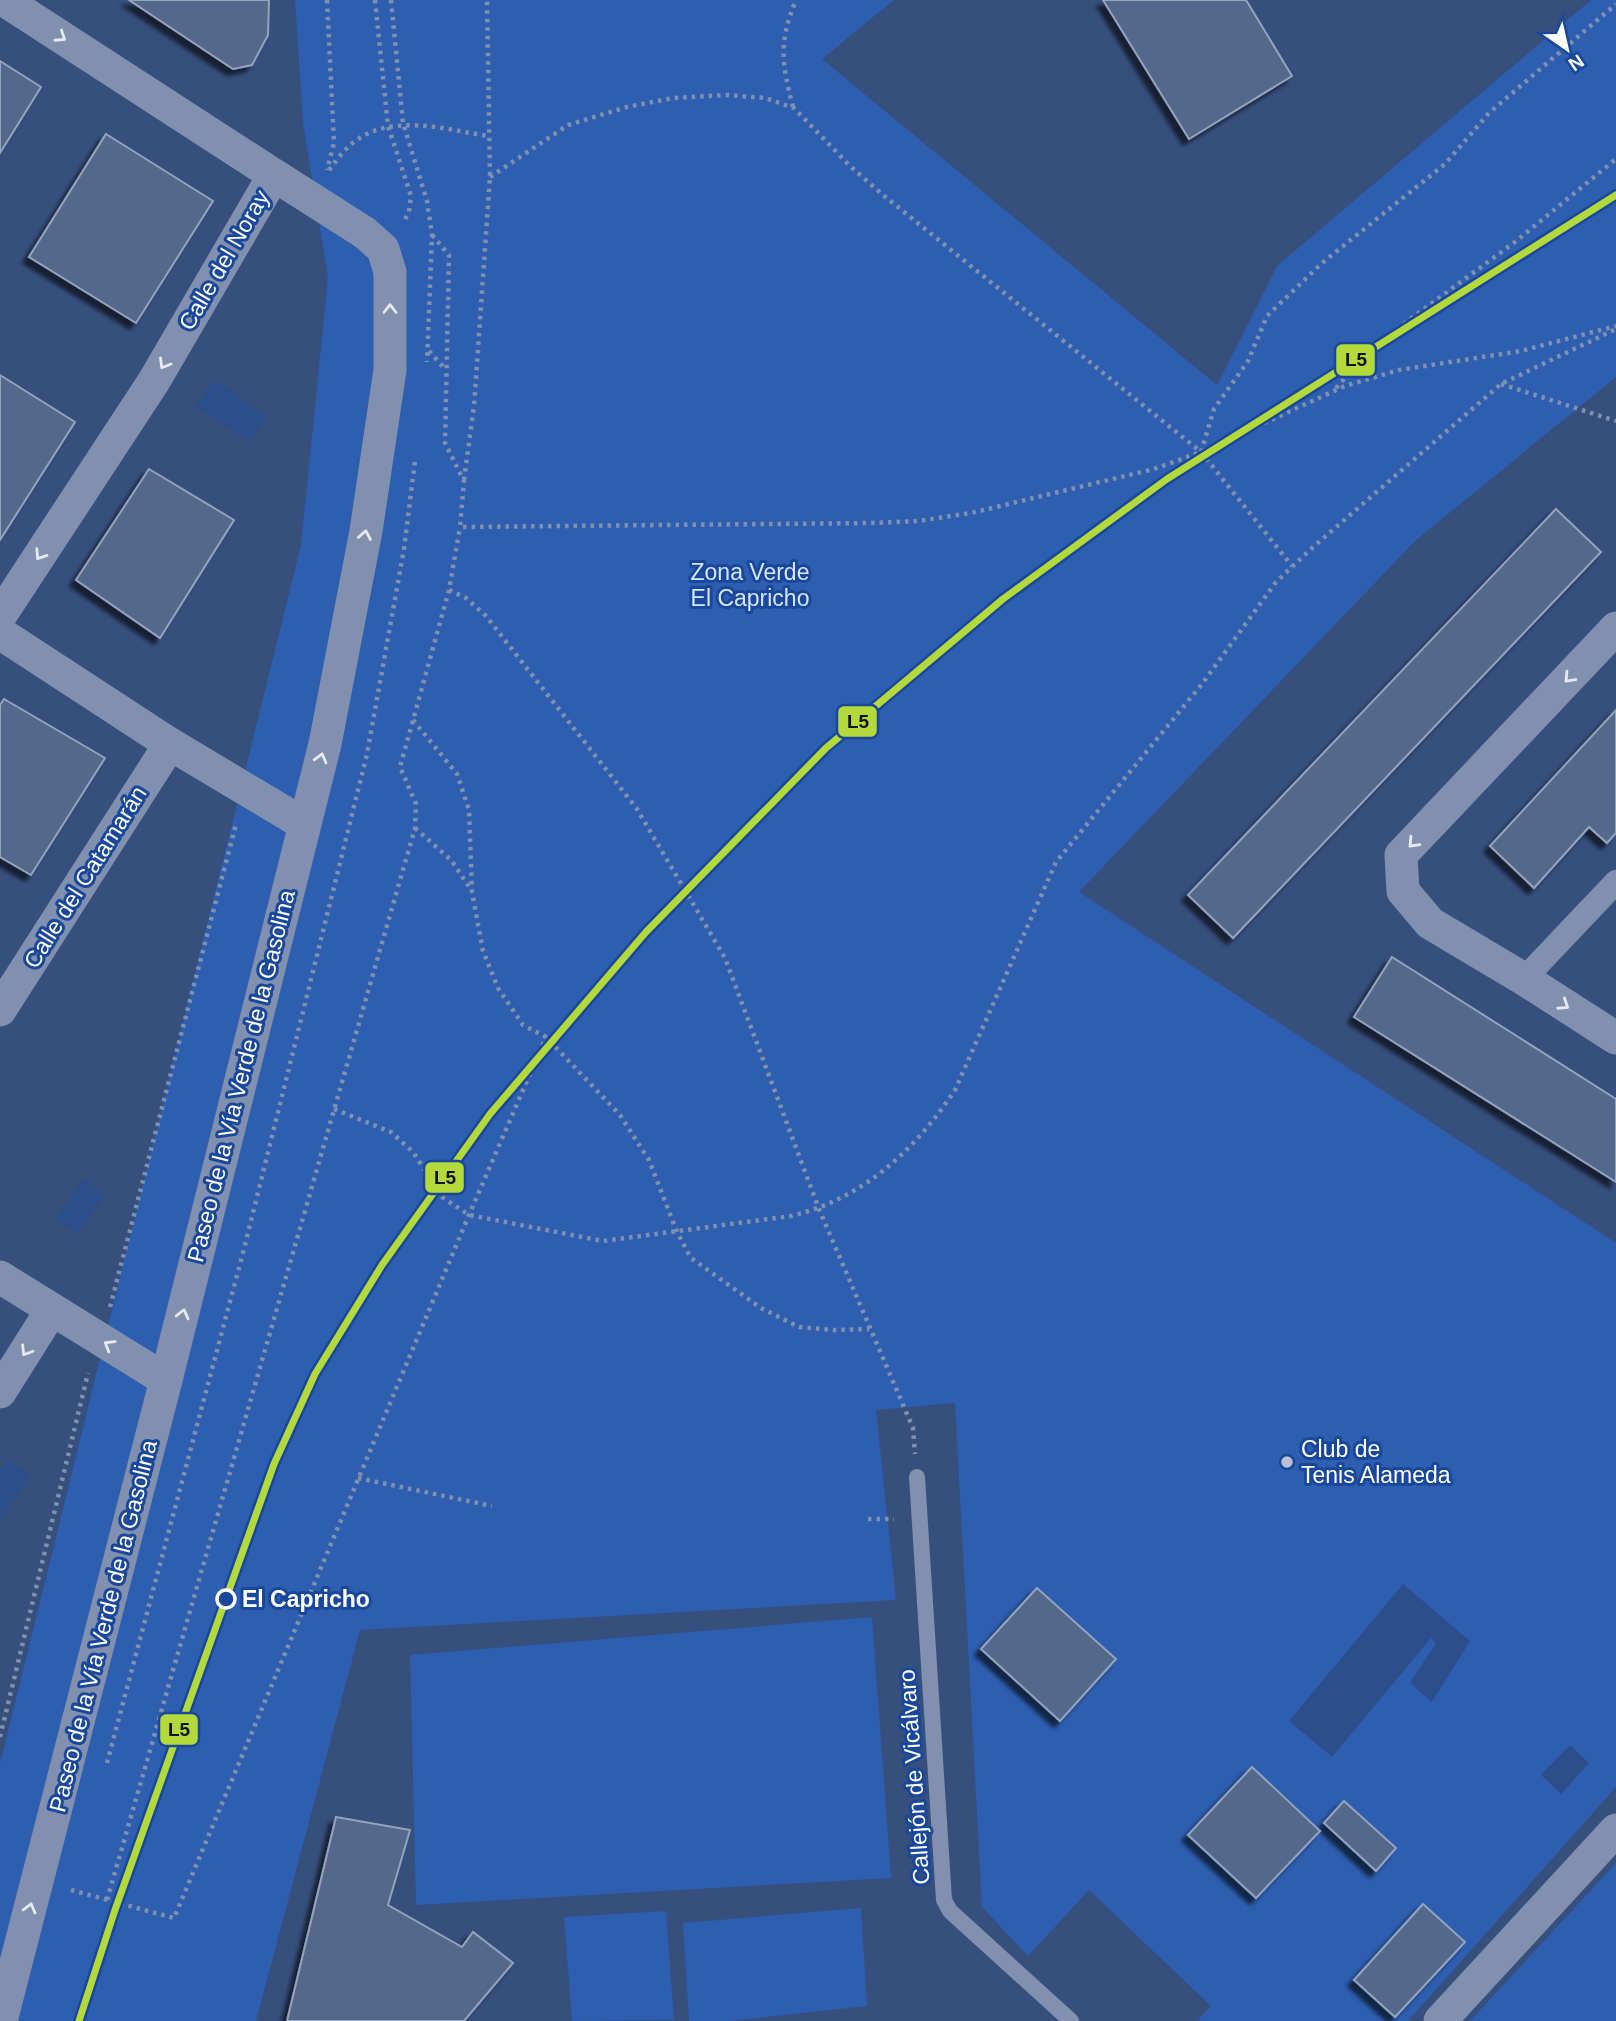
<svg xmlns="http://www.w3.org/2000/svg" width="1616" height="2021" viewBox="0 0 1616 2021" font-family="Arial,sans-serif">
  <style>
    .green { fill: #2d5eb0 }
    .water { fill: #2c4e8b }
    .building { fill: #53678b; stroke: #95a3bc; stroke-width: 2; filter: url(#shadow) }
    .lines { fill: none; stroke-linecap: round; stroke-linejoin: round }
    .path { stroke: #8190af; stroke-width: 4.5; stroke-dasharray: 3.5 5; stroke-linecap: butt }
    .service { stroke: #8190af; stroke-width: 16 }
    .pedestrian { stroke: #8190af; stroke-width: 24 }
    .minor { stroke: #8190af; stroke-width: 33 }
    .metro-1-casing { stroke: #18479b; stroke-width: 12 }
    .metro-1 { stroke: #b4d93b; stroke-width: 7 }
    .oneway { stroke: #e6e9ef }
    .poi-dot { fill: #b9c1d2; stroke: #18479b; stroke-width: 2.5 }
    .stop-dot { fill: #18479b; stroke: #fff; stroke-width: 3.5 }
    .labels { text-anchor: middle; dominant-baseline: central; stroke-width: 6; stroke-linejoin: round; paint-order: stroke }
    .street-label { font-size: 23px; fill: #fff; stroke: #18479b }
    .park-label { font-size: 23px; fill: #d6e4fc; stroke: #18479b }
    .poi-label { font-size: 23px; fill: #fff; stroke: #18479b; text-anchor: start }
    .stop-label { font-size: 23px; font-weight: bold; fill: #fff; stroke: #18479b; text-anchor: start }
    .line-badge { stroke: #18479b; stroke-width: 2.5 }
    .pale-badge-label { font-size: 19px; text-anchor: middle; font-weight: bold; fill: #111 }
  </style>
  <defs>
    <filter id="shadow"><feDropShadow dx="-6" dy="6" stdDeviation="2" flood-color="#0009"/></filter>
  </defs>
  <rect width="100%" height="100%" fill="#364f7d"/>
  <g class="green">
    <polygon points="295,0 894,0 822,59 1217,385 1277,266 1591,0 1616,0 1616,377 1415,541 1079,892 1616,1243 1616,1787 1408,2021 1197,2021 1211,2006 1089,1890 1028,1956 982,1907 955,1403 876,1410 896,1600 360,1630 256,2021 0,2021 0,1764 301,545 328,278 303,123"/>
    <polygon points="872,1617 891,1878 416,1905 410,1655"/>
    <polygon points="1616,1863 1616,2021 1470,2021"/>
    <polygon points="861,1908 867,2006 729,2021 689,2021 683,1923"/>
    <polygon points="666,1911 674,2020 572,2021 564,1917"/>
  </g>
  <g class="water">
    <polygon points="214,380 267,416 250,441 196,407"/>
    <polygon points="83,1179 105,1194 78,1234 56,1219"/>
    <polygon points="8,1460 30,1475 1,1520 0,1472"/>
    <polygon points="1403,1584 1470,1641 1432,1702 1410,1683 1436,1643 1431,1638 1332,1757 1289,1721"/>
    <polygon points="1570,1745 1589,1763 1561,1794 1541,1775"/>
  </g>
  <g class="building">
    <polygon points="129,0 269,0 268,35 252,65 233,69"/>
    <polygon points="1103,0 1246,0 1292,76 1189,139"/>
    <polygon points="0,61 41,87 0,153"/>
    <polygon points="106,134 213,201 136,323 29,257"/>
    <polygon points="0,375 75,422 0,540"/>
    <polygon points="149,469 234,520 160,638 76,580"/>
    <polygon points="1556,509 1601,552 1233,938 1188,895"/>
    <polygon points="4,699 105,758 31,875 0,857 0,705"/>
    <polygon points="1616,710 1616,833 1607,843 1589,827 1534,888 1490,846"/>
    <polygon points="1392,957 1616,1099 1616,1182 1354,1017"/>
    <polygon points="1037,1588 1116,1659 1060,1721 981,1649"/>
    <polygon points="1252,1767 1320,1831 1256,1898 1188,1835"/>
    <polygon points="1344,1801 1396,1848 1376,1871 1324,1823"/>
    <polygon points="336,1817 410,1830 388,1905 462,1947 473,1932 513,1963 464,2021 287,2021"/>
    <polygon points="1423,1904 1465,1942 1395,2017 1354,1980"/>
  </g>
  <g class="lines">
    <g class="path">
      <polyline points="327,0 334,143 327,170"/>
      <polyline points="375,0 388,126 411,196 409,212 404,221"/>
      <polyline points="391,0 403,123 427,201 432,235 427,362"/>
      <path d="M793 107C782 64 778 43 796 0"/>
      <path d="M329 170C335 163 340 155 346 149 385 110 442 129 488 136"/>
      <polyline points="490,177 568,125 627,107 673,98 728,95 765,98 794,108 849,165 883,195 1201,452 1292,566"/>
      <polyline points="432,235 449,255 445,443 464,481 460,527 871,523 918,521 971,513 1154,469 1201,452 1345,386 1399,370 1521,351 1616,326"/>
      <polyline points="429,351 446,370"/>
      <polyline points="1501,384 1616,421"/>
      <polyline points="1336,388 1375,345 1515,242 1616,159"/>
      <polyline points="1201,452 1214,409 1248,361 1267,316 1322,263 1445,164 1489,113 1616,4"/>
      <polyline points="464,480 474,406 490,177 487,0"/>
      <polyline points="449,590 466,598 486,616 637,809 725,958 819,1209 913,1428 915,1454"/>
      <polyline points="413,720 457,774 469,810 472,892 483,951 498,988 523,1025 546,1037 620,1115 649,1160 677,1232 691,1258 761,1308 799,1327 834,1330 869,1329"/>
      <polyline points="415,828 451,860 472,891"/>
      <path d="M334 1109 391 1132 413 1152 442 1197 469 1215 603 1241 791 1216C863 1199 915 1150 955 1090L1056 862 1202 684 1276 582 1312 548 1501 384 1616 329"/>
      <polyline points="110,1307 236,824"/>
      <polyline points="358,1478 492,1506"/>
      <polyline points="868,1519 894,1519"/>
      <polyline points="0,1737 88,1373"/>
      <polyline points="107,1763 244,1249 367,754 404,549 415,461"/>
      <polyline points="71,1890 174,1918 469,1215 546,1037"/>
      <polyline points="107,1900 415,828 416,804 400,767 449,590 460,527"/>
    </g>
    <polyline class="service" points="917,1477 944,1900 950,1911 1071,2021"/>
    <polyline class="pedestrian" points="1524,979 1616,882"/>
    <g class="minor">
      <polyline points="0,616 154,381 274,175 4,0"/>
      <polyline points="1616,628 1401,855 1403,891 1430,923 1524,979 1616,1038"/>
      <polyline points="0,633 170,744 304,824"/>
      <polyline points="0,1010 170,744"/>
      <polyline points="0,1277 166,1380"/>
      <polyline points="0,1392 51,1311"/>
      <polyline points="1,2021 166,1380 325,744 366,531 390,370 390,272 383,249 365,233 274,175"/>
      <polyline points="1440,2021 1616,1830"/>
    </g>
    <defs>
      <polyline id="metro-1" points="79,2021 115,1910 274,1464 315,1374 382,1265 490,1114 646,932 826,748 1003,599 1167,479 1616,195"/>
    </defs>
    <use href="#metro-1" class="metro-1-casing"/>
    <use href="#metro-1" class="metro-1"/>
  </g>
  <defs><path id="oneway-chevron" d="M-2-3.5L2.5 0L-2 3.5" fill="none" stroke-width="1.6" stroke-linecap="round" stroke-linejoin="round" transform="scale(1.75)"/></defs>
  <g class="oneway">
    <use href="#oneway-chevron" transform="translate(61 37) rotate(33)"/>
    <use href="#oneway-chevron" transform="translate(390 309) rotate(-90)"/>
    <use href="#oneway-chevron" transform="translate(164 364) rotate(120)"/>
    <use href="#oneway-chevron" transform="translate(365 535) rotate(-80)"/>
    <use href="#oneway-chevron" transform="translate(40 555) rotate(123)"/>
    <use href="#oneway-chevron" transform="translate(1569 678) rotate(133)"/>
    <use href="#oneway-chevron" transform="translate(321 758) rotate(-75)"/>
    <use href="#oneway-chevron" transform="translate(1413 843) rotate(133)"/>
    <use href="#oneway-chevron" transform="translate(1564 1005) rotate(33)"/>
    <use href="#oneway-chevron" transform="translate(183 1314) rotate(-76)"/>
    <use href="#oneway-chevron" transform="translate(109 1345) rotate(-149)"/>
    <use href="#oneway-chevron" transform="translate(26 1351) rotate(122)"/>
    <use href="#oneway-chevron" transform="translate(30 1908) rotate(-75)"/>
  </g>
  <circle class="poi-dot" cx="1287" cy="1462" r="7"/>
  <circle class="stop-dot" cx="226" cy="1599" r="9"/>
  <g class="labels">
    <g class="street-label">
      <text transform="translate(224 260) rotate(-60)">Calle del Noray</text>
      <text transform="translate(85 877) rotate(-58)">Calle del Catamarán</text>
      <text transform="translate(241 1076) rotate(-76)">Paseo de la Vía Verde de la Gasolina</text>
      <text transform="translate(103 1626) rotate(-76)">Paseo de la Vía Verde de la Gasolina</text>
      <text transform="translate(914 1777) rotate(-94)">Callejón de Vicálvaro</text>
    </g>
    <g class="park-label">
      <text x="750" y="572">Zona Verde<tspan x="750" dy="26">El Capricho</tspan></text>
    </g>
    <g class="poi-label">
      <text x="1301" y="1449">Club de<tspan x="1301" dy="26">Tenis Alameda</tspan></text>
    </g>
    <g class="stop-label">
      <text x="242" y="1599">El Capricho</text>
    </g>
  </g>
  <g class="line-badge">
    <rect x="1335" y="343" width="41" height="34" rx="7" fill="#b4d93b"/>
    <rect x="837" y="705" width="41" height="33" rx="7" fill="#b4d93b"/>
    <rect x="424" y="1161" width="41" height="33" rx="7" fill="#b4d93b"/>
    <rect x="159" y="1713" width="40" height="33" rx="7" fill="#b4d93b"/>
  </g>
  <g class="pale-badge-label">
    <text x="1356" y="366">L5</text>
    <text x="858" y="728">L5</text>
    <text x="445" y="1184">L5</text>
    <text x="179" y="1736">L5</text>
  </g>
  <g transform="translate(1567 49) rotate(146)" stroke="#18479b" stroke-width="5" paint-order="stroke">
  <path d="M0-5L12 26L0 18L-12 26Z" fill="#ffffff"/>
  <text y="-10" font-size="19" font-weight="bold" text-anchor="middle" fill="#ffffff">N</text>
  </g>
</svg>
